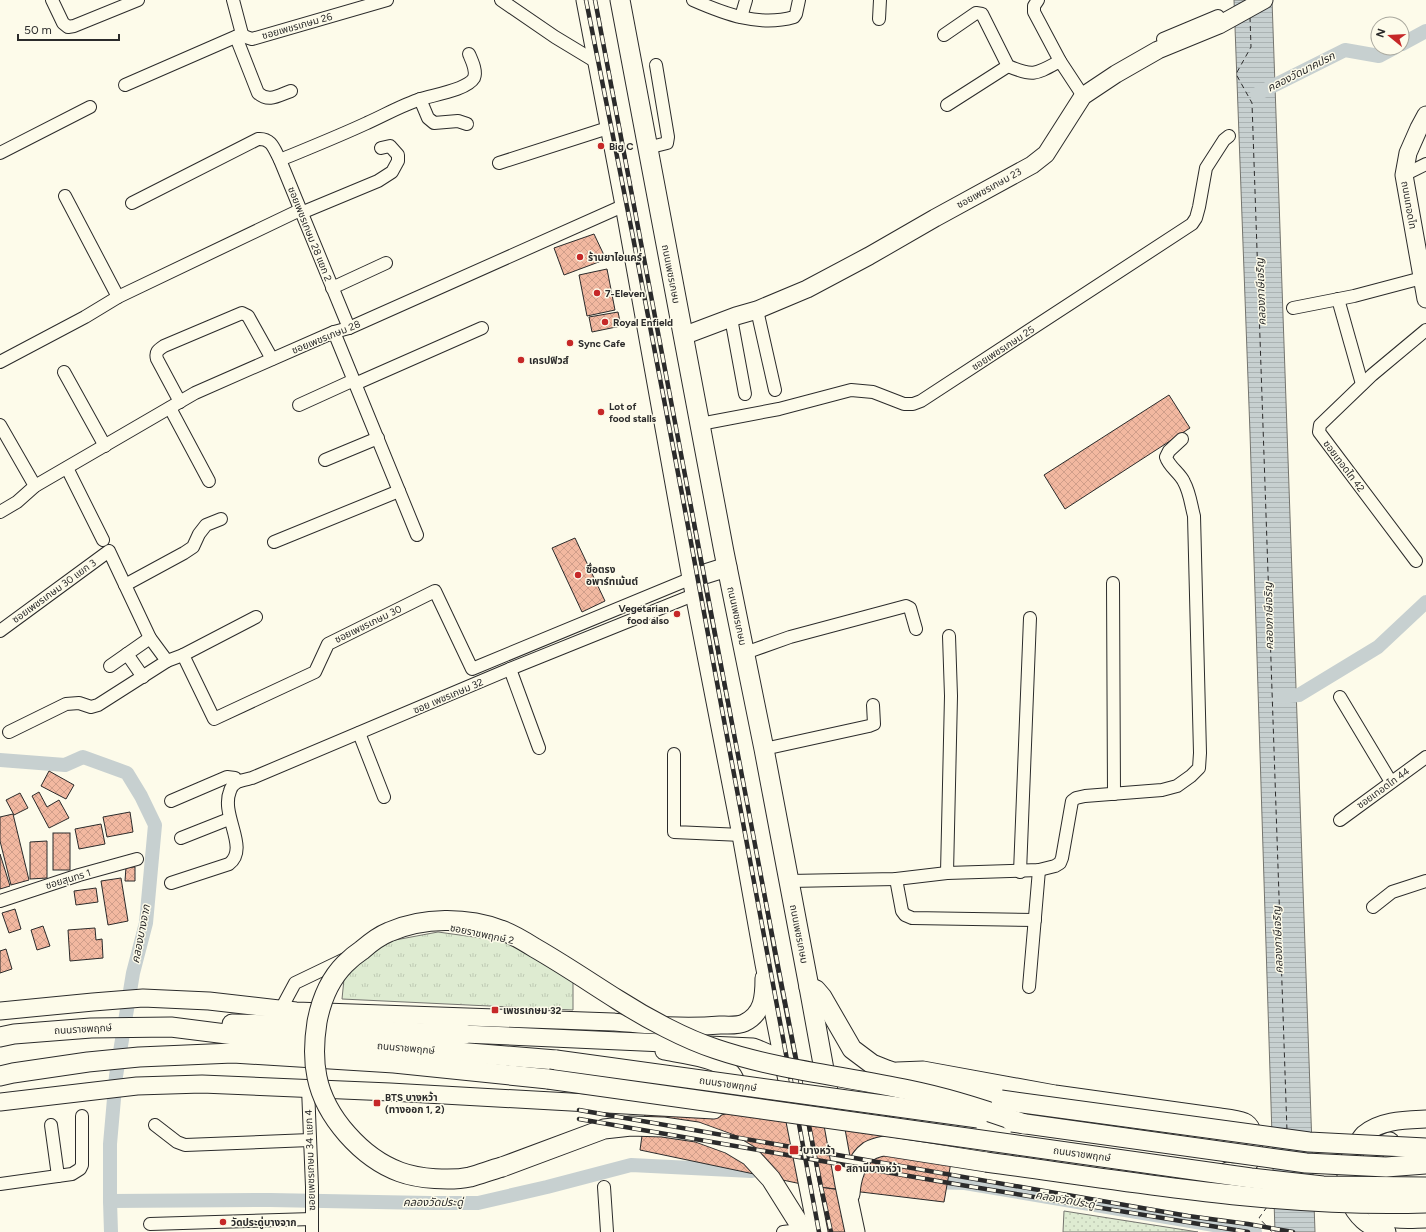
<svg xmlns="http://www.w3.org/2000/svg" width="1426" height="1232" viewBox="0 0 1426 1232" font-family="Figtree,'Noto Sans Thai',sans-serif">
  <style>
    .grass { fill: url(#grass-dots); stroke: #74746e }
    .park { fill: url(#park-tufts); stroke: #74746e }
    .water { fill: url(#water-rules); stroke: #74746e }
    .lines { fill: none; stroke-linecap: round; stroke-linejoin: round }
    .canal { stroke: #c7d0d0; stroke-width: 14 }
    .ferry { stroke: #2b2b2b; stroke-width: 1; stroke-dasharray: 5 4; stroke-linecap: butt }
    .building { fill: url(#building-cross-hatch); stroke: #2b2b2b }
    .minor-casing { stroke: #2b2b2b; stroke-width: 14 }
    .tertiary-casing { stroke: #2b2b2b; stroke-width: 17 }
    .secondary-casing { stroke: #2b2b2b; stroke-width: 19 }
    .primary-casing { stroke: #2b2b2b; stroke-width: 21 }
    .minor { stroke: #fdfbea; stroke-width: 12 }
    .tertiary { stroke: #fdfbea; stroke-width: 15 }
    .secondary { stroke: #fdfbea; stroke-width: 17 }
    .primary { stroke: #fdfbea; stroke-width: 19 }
    .rail-casing { stroke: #2b2b2b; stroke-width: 4.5 }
    .rail { stroke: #fdfbea; stroke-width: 3; stroke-dasharray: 9; stroke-linecap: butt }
    .primary-bridge-casing { stroke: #2b2b2b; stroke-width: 21; stroke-linecap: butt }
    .primary-bridge { stroke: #fdfbea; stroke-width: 19 }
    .poi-dot { fill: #c62828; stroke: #fdfbea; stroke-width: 1.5 }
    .labels { text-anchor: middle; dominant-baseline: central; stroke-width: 3; stroke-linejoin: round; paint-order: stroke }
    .street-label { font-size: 10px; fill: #2b2b2b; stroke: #fdfbea }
    .poi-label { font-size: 10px; font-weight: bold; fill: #2b2b2b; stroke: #fdfbea; text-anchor: start }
    .water-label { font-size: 11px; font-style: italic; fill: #2b2b2b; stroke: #fdfbea }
  </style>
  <defs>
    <pattern id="grass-dots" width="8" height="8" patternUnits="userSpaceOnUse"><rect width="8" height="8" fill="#deebd1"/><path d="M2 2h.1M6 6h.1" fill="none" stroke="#bfcab4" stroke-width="1.8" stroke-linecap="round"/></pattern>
    <pattern id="park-tufts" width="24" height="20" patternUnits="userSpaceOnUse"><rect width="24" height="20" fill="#deebd1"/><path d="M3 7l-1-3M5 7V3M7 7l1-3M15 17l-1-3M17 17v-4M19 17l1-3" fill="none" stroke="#bfcab4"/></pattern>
    <pattern id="water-rules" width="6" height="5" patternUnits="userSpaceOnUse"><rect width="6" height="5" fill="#c7d0d0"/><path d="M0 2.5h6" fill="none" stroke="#abb3b3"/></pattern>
    <pattern id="building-cross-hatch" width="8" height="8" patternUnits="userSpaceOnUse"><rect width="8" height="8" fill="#f2b8a0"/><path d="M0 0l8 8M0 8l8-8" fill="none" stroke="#d09e8a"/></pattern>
  </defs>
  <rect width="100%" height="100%" fill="#fdfbea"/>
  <polygon class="grass" points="1064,1211 1198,1232 1063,1232"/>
  <polygon class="park" points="438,932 510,942 573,982 573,1010 342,999 347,949"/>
  <polygon class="water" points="1234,0 1272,0 1315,1232 1275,1232 1250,433"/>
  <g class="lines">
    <g class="canal">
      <polyline points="1402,44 1426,31"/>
      <polyline points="1257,94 1345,50 1379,56 1394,48"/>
      <polyline points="1278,697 1299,695 1378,647 1426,602"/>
      <polyline points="0,760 65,765 83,757 127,773 141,796 155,825 146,923 133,973 116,1076 110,1144 110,1201 111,1232"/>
      <polyline points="929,1182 965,1183 1255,1232"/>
      <polyline points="110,1201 270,1200 430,1203 478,1203 547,1187 631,1165 752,1171"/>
    </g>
    <g class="ferry">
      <polyline points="1250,17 1251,47 1236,74 1252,103 1287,1131"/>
      <polyline points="1267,1207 1259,1218 1272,1232"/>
    </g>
  </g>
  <g class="building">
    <polygon points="594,234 603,253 604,260 564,275 554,248"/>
    <polygon points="607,269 615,310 587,316 579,275"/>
    <polygon points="618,312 621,326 592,332 589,317"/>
    <polygon points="1169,395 1190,428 1065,509 1044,475"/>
    <polygon points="575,538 605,601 582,612 552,548"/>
    <polygon points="49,771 74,785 66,799 41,786"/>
    <polygon points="39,792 47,807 59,800 69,818 49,828 32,796"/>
    <polygon points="20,793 28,808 14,815 6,800"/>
    <polygon points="130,812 133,832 107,837 103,817"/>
    <polygon points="13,814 29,880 11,885 0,841 0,817"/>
    <polygon points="101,824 105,844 79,849 75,829"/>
    <rect x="53" y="833" width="17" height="37"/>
    <polygon points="47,841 47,878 30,879 30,842"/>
    <polygon points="0,854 10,886 0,889"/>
    <polygon points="126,867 135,867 135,881 125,881"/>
    <polygon points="121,878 128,921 108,925 101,881"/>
    <polygon points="96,888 98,902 76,905 74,891"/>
    <polygon points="15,909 21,929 9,933 2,913"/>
    <polygon points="43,926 50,946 37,950 31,930"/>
    <polygon points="95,928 96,940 102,939 103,958 70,961 68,930"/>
    <polygon points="6,949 12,969 0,973 0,951"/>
    <polygon points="647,1100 954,1145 944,1202 811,1186 640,1150"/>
    <polygon points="811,1186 841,1190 854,1232 818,1232"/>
  </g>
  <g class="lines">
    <defs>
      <g id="minor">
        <polyline points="52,0 63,23 68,27 74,26 138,0"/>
        <polyline points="233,0 242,34 246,37 252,39 387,0"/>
        <polyline points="501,0 555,37 598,63"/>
        <path d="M693 0C725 14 759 27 794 17L796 14 799 0"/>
        <polyline points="1038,0 1034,6 1034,12 1060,61 1083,96"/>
        <polyline points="741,17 746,0"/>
        <polyline points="879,19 880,0"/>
        <path d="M944 35 976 13 982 14 1008 66C1034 77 1036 74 1060 61"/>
        <path d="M236 37 258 93C269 103 279 95 291 91"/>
        <polyline points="1163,39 1218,16"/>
        <polyline points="125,85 242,34"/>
        <polyline points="420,99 428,118 434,123 458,121 467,124"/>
        <polyline points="947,105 1008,66"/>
        <polyline points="647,148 667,143 668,137 656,65"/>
        <polyline points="0,153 90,107"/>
        <path d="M280 160C309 148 339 136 367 123 383 116 404 104 421 99 433 95 467 90 474 78 477 71 472 61 469 54"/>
        <polyline points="499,163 611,127"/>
        <polyline points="1404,175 1426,164"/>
        <polyline points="65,196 118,297"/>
        <path d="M132 203 258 139C272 138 274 149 280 160L349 328"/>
        <polyline points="301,213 378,181 392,172 398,161 398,155 390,146 381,148"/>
        <polyline points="332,288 386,263"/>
        <polyline points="1338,299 1362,384"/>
        <polyline points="1293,308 1354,296 1422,278"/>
        <polyline points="757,310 775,390"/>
        <polyline points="731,318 745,394"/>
        <polyline points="334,332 417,535"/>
        <polyline points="0,362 85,317 118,297 300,210"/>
        <polyline points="64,372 105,446"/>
        <polyline points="355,384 482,328"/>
        <path d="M180 402 157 359C155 352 158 350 164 346L242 313 248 316 272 359"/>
        <polyline points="299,405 354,380"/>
        <polyline points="170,408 209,481"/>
        <polyline points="700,424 779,409 851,390 873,392 904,404 913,404 921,401 1192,224 1196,218 1199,207 1206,168 1224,140 1229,136"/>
        <polyline points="0,425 35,486"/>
        <polyline points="325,460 378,438"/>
        <polyline points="67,468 103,540"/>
        <polyline points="0,512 17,502 35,486 195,393 334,332 349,328 625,205"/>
        <polyline points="274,542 399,491"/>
        <polyline points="1416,561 1319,432 1320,425 1372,375 1426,330"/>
        <polyline points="1113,583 1114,794"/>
        <polyline points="125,585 184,553 193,547 199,534 206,525 221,519"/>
        <polyline points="0,631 109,551 150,638 167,661 183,655 214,719 315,672 328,644 435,591 472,669 692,578"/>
        <polyline points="745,653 790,637 906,606 910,608 916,629"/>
        <polyline points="127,654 143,677"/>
        <polyline points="183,655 256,617"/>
        <polyline points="110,666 150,638"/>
        <polyline points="510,669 539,748"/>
        <polyline points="1340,697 1391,782"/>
        <polyline points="9,732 66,704 79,703 91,707 98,705 167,661"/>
        <polyline points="359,733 384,797"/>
        <polyline points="764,749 869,726 874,724 873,705"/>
        <polyline points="674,754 674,832 742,835"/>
        <polyline points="171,801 227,777 235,778 237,782"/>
        <polyline points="1340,820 1426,757"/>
        <polyline points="181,838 229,819"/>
        <polyline points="1020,872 1030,618"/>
        <polyline points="947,873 951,696 949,636"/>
        <polyline points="896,879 902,911 905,915 912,918 1035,920"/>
        <path d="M789 881 896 879 947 873 1039 870 1055 866 1060 863 1062 858 1072 801 1076 798 1085 796 1162 790 1177 786 1191 776 1199 768 1200 753 1194 516C1191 505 1190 493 1184 482 1180 473 1169 467 1166 457L1169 451 1182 439"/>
        <path d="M171 883 229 864C250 848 220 815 230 791 231 787 234 784 237 782 242 780 248 779 252 778L510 669 696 594"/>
        <polyline points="0,901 79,875 137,859"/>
        <polyline points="1373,907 1392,892 1426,881"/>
        <polyline points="1029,987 1039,870"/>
        <polyline points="281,1009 295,983 345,959"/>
        <polyline points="308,1088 312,1187 312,1232"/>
        <polyline points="51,1125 58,1176"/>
        <polyline points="155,1125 177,1142 185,1145 310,1140"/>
        <polyline points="0,1184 72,1174 80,1169 82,1165 82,1116"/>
        <polyline points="604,1187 607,1232"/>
        <polyline points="150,1224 312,1219"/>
        <polyline points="783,1232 801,1230"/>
      </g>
      <g id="tertiary">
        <path d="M897 1070 923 1069 1055 1093 1220 1116C1227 1117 1237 1118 1245 1121 1259 1127 1257 1160 1246 1168 1240 1172 1234 1171 1227 1170"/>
        <path d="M893 1080C872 1090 870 1123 895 1127"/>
      </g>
      <g id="secondary">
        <polyline points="1426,115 1419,128 1408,153 1404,175 1426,299"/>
        <polyline points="683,336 736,316 757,310 807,289 869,256 935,218 1032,165 1046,154 1083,96 1116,74 1158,50 1219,25 1264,0"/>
        <path d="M0 1011 93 1002 143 998 209 1001 296 1011 613 1022C649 1025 684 1028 720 1025 727 1025 738 1026 744 1023 763 1014 764 997 764 978"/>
        <path d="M451 1032 464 1034 753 1047C786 1059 805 1073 822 1104"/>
        <path d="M664 1051C684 1055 735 1059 736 1085 736 1089 737 1091 735 1094 731 1102 724 1106 715 1107"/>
        <polyline points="0,1102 137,1086 202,1084 390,1092 714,1110"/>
        <path d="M1390 1141C1384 1143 1380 1146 1376 1151 1363 1169 1362 1208 1386 1217 1396 1221 1415 1219 1426 1219"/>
        <path d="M1387 1232C1348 1224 1336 1182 1354 1149 1357 1144 1360 1138 1364 1134 1381 1120 1405 1120 1426 1119"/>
      </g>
      <g id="primary">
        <polyline points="586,0 625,205 692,578 742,835 765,964 818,1232"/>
        <polyline points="620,0 724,552 764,749 809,987 845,1185 855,1232"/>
        <polyline points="692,578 727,567"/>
        <polyline points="809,987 816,990 822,997 852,1049 872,1064 887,1070 911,1078 1001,1100"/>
        <polyline points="232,1024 286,1025 400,1032 464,1034"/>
        <polyline points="0,1037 14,1034 91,1028 171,1027 258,1038 358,1044 556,1060"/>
        <polyline points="0,1076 13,1073 88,1062 139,1057 233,1053 394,1063 548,1079"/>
        <polyline points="502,1167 604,1129 631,1126 663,1127 697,1132 730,1144 750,1156 771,1179 798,1222 802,1232"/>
        <path d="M850 1194C851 1179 856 1160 869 1151 874 1148 879 1147 884 1146L986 1162"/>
      </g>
    </defs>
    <use href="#minor" class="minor-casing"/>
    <use href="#tertiary" class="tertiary-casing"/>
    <use href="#secondary" class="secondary-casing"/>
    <use href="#primary" class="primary-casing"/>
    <use href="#minor" class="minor"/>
    <use href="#tertiary" class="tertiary"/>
    <use href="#secondary" class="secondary"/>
    <use href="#primary" class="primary"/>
    <defs>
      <g id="rail">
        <polyline points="586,0 632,232 682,494 819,1232"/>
        <polyline points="595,0 778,966 821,1187 831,1232"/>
        <polyline points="579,1110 1188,1216 1248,1224 1293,1232"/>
        <polyline points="579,1119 955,1184 1248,1232"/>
      </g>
    </defs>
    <use href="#rail" class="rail-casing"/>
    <use href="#rail" class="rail"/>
    <defs>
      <g id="primary-bridge">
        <polyline points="556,1060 978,1118"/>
        <polyline points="548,1079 1251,1178 1323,1186 1426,1187"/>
        <polyline points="1001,1100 1309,1142 1426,1148"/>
        <polyline points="1012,1122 1306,1163 1386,1167 1426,1164"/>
        <path d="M986 1162C1132 1182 1278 1208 1426 1203"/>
        <path d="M502 1167C491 1170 481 1174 470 1177 451 1181 419 1179 400 1172 362 1158 325 1117 317 1077 313 1058 314 1041 317 1022 321 1001 330 979 345 964 350 959 356 954 362 950 370 943 379 936 389 932 423 917 467 917 501 930 513 934 524 941 535 948 563 964 591 983 618 1000 646 1018 685 1039 716 1049 778 1070 845 1076 909 1090 948 1098 986 1110 1024 1124"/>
      </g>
    </defs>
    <use href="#primary-bridge" class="primary-bridge-casing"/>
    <use href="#primary-bridge" class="primary-bridge"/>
  </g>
  <g class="poi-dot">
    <circle cx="601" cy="146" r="4"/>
    <circle cx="580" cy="257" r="4"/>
    <circle cx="597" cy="293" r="4"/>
    <circle cx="605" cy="322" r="4"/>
    <circle cx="570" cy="343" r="4"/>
    <circle cx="521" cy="360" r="4"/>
    <circle cx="601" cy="412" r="4"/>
    <circle cx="578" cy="575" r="4"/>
    <circle cx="677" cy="614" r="4"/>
    <rect x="491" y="1006" width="8" height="8" rx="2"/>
    <rect x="373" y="1099" width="8" height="8" rx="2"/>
    <rect x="789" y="1145" width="10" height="10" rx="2"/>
    <circle cx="838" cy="1168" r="4"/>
    <circle cx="223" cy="1222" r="4"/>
  </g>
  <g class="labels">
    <g class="street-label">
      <text transform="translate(297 26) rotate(-16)">ซอยเพชรเกษม 26</text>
      <text transform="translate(989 188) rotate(-29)">ซอยเพชรเกษม 23</text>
      <text transform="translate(1409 205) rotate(80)">ถนนเทอดไท</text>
      <text transform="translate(310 234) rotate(68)">ซอยเพชรเกษม 28 แยก 2</text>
      <text transform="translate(671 274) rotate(79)">ถนนเพชรเกษม</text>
      <text transform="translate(326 337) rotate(-22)">ซอยเพชรเกษม 28</text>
      <text transform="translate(1003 348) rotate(-33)">ซอยเพชรเกษม 25</text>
      <text transform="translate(1344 466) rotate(53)">ซอยเทอดไท 42</text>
      <text transform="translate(54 591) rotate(-36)">ซอยเพชรเกษม 30 แยก 3</text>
      <text transform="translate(737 616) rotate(78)">ถนนเพชรเกษม</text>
      <text transform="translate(368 624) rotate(-26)">ซอยเพชรเกษม 30</text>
      <text transform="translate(448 696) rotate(-23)">ซอย เพชรเกษม 32</text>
      <text transform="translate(1383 788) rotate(-36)">ซอยเทอดไท 44</text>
      <text transform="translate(68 879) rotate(-17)">ซอยสุนทร 1</text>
      <text transform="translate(482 934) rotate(12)">ซอยราชพฤกษ์ 2</text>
      <text transform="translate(799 934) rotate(79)">ถนนเพชรเกษม</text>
      <text transform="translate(83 1029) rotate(-3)">ถนนราชพฤกษ์</text>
      <text transform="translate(406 1048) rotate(5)">ถนนราชพฤกษ์</text>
      <text transform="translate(728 1084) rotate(8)">ถนนราชพฤกษ์</text>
      <text transform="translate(1082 1154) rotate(8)">ถนนราชพฤกษ์</text>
      <text transform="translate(310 1160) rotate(-92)">ซอยเพชรเกษม 34 แยก 4</text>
    </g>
    <g class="poi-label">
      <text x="609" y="146">Big C</text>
      <text x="588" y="257">ร้านยาไอแคร์</text>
      <text x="605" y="293">7-Eleven</text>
      <text x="613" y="322">Royal Enfield</text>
      <text x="578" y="343">Sync Cafe</text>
      <text x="529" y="360">เครปฟิวส์</text>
      <text x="609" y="406">Lot of<tspan x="609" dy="12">food stalls</tspan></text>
      <text x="586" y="569">ซื่อตรง<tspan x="586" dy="12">อพาร์ทเม้นต์</tspan></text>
      <text x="669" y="608" text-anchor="end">Vegetarian<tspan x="669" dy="12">food also</tspan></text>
      <text x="503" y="1010">เพชรเกษม 32</text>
      <text x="385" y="1097">BTS บางหว้า<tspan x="385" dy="12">(ทางออก 1, 2)</tspan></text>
      <text x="803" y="1150">บางหว้า</text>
      <text x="846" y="1168">สถานีบางหว้า</text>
      <text x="231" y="1222">วัดประดู่บางจาก</text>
    </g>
    <g class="water-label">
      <text transform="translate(1301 72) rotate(-27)">คลองวัดนาคปรก</text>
      <text transform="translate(1261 292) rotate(-92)">คลองภาษีเจริญ</text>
      <text transform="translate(1269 616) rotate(-91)">คลองภาษีเจริญ</text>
      <text transform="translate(141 934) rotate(-79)">คลองบางจาก</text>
      <text transform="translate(1278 940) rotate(-92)">คลองภาษีเจริญ</text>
      <text transform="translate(1065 1200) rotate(10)">คลองวัดประดู่</text>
      <text x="433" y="1202">คลองวัดประดู่</text>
    </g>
  </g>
  <g transform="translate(1390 36) rotate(288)"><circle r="19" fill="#fdfbea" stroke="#a9a89e"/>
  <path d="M0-3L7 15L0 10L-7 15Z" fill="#c62828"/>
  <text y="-6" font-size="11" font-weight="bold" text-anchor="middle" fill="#2b2b2b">N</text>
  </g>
  <path d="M18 34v6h101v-6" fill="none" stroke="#2b2b2b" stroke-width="2"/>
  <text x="24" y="34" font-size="12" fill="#2b2b2b" stroke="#fdfbea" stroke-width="3" paint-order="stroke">50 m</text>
</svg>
